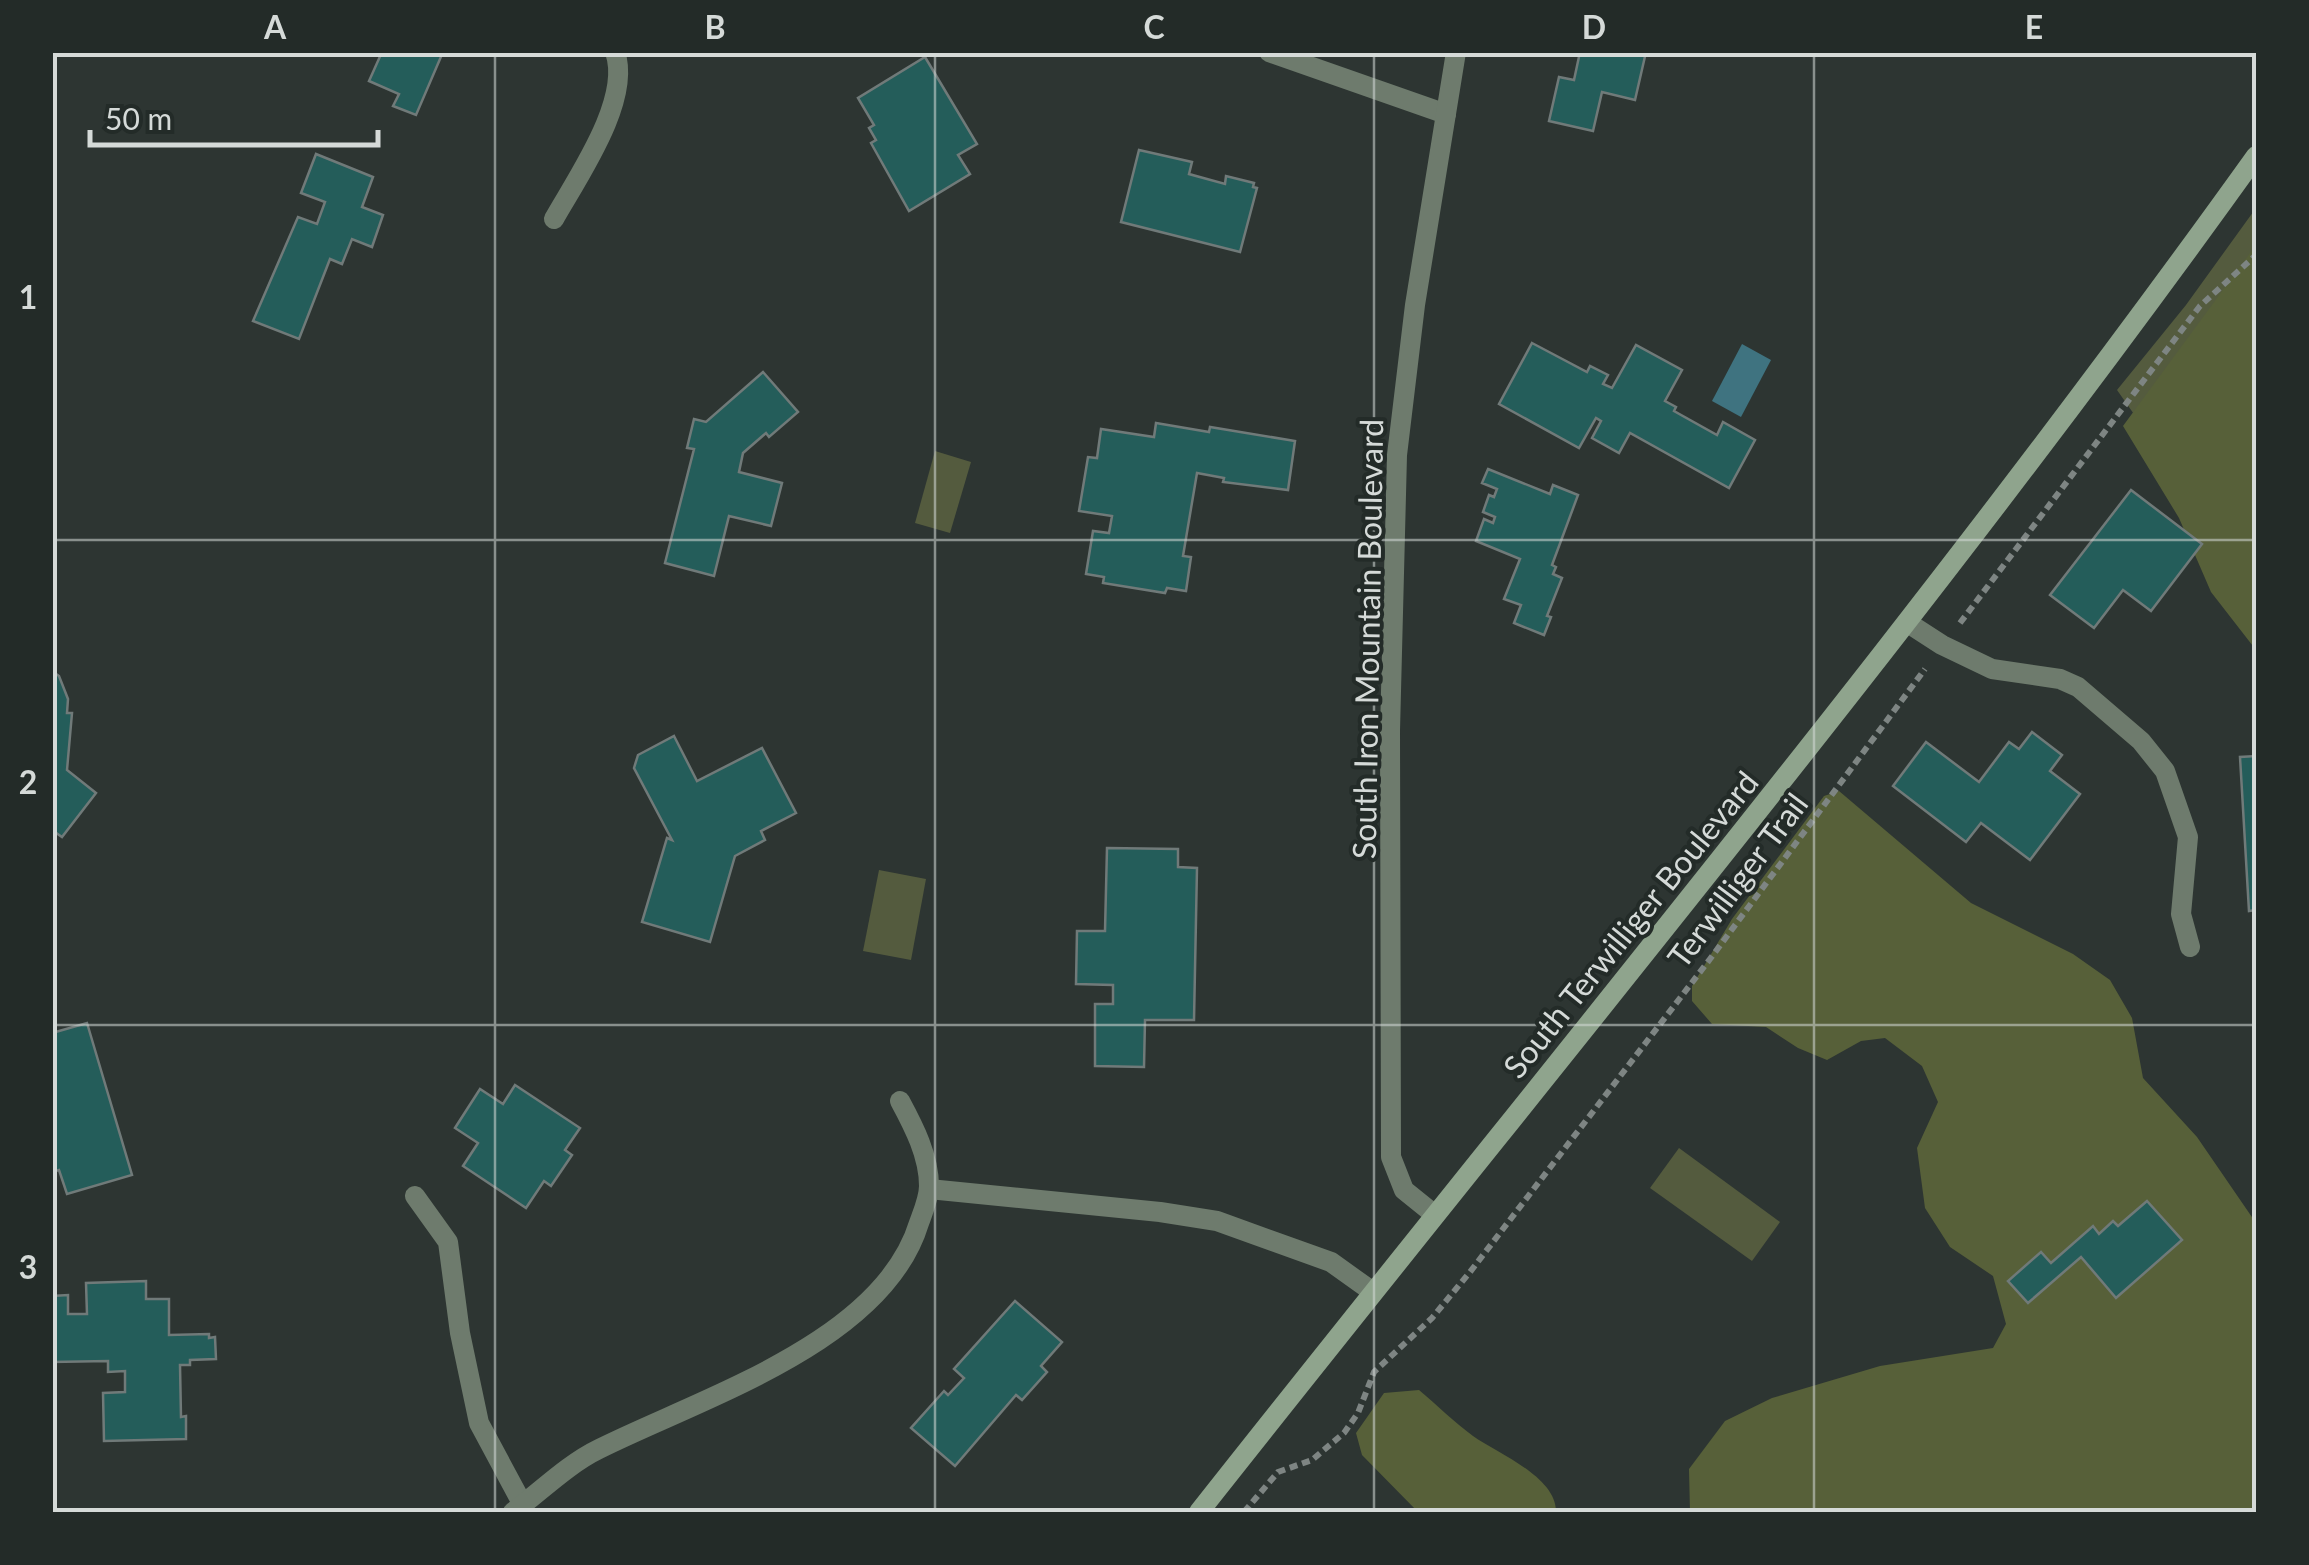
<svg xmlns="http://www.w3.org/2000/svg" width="2309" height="1565" viewBox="0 0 2309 1565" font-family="Lato,sans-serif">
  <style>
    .green { fill: #545b3e }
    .forest { fill: #576039 }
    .water { fill: #3f7380 }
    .building { fill: #245d5a; stroke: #707a79; stroke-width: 2.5 }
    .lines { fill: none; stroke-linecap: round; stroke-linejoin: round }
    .path { stroke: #7e8583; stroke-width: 6; stroke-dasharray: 8 5; stroke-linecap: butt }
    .service { stroke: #6e7b6d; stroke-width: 20 }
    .minor { stroke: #6e7b6d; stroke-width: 20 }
    .secondary { stroke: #8fa48d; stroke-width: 20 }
    .grid { fill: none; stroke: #d5dad8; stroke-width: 2.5; stroke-opacity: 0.55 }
    .labels { text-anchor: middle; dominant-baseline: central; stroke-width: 8; stroke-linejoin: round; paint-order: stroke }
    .street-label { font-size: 32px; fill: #d5dad8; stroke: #232b28 }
    .neatline { fill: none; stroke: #d5dad8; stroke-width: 4 }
    .grid-label { font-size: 32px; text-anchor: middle; font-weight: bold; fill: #d5dad8 }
  </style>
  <rect width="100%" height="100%" fill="#2d3532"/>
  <g class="green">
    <polygon points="2256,208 2256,588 2117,390 2186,305"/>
    <polygon points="935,451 971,462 950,533 915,523"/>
    <polygon points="879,870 926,879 911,960 863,951"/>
    <polygon points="1679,1148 1780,1222 1752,1261 1650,1188"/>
  </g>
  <g class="forest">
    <polygon points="2256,245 2256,650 2211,592 2179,518 2123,426"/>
    <polygon points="1839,791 1971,903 2073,954 2110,980 2132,1018 2143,1078 2197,1137 2256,1223 2256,1512 1690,1512 1689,1469 1725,1421 1772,1398 1880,1366 1993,1348 2006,1324 1993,1276 1950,1247 1925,1208 1917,1148 1938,1102 1922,1066 1885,1038 1861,1041 1827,1060 1798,1048 1766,1027 1712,1024 1692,1001 1692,986 1732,919 1824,796"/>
    <path d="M1419 1390C1437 1405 1454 1422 1473 1436 1497 1453 1557 1477 1556 1512H1418L1362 1455 1356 1433 1384 1393Z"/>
  </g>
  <polygon class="water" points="1742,344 1771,360 1741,417 1712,401"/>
  <g class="building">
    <polygon points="382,52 443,52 416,115 393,106 399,94 369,81"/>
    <polygon points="1580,52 1646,52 1635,100 1602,92 1593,131 1549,121 1559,77 1574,80"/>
    <polygon points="925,57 977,144 958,155 970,174 909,211 871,143 876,140 869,128 874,125 858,98"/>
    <polygon points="1139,150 1192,162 1189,174 1225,184 1226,176 1254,183 1253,187 1257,188 1240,252 1121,222"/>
    <polygon points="316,154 373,177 362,207 383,215 372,247 352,239 342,264 330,259 299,339 253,321 298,217 317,224 325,202 301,193"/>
    <polygon points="1532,343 1587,372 1590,366 1608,375 1603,384 1612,388 1636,345 1682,370 1665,401 1676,407 1674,411 1717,435 1723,422 1755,440 1729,488 1630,433 1619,453 1592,438 1601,421 1596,418 1579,448 1499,404"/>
    <polygon points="763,372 798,412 769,437 766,433 743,453 739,472 782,483 771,526 729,516 714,576 665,563 694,449 687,448 694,419 706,422"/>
    <polygon points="1156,423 1209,432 1210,427 1295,441 1288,490 1223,482 1224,478 1197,473 1183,556 1191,557 1186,591 1167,588 1165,593 1103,583 1104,577 1086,574 1093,531 1109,533 1112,516 1079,511 1088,457 1097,458 1101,429 1154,437"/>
    <polygon points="1488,469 1550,494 1553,485 1578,495 1552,565 1556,567 1553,574 1562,578 1547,616 1551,617 1544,635 1514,623 1521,605 1504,599 1520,559 1476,541 1484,519 1493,523 1495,517 1483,512 1489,495 1494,497 1497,489 1482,483"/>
    <polygon points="2131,490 2202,544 2151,611 2123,590 2094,628 2050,595"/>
    <polygon points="52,671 59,676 68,699 67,713 72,713 67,770 96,793 62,837 52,830"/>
    <polygon points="2032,732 2062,755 2050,771 2080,794 2030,860 1981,823 1966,842 1893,786 1926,742 1979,782 2009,742 2019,749"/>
    <polygon points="674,736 697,781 762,748 796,813 761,831 765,840 735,856 710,942 642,922 667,838 672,840 634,768 638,755"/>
    <polygon points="2256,756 2256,910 2249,911 2240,757"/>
    <polygon points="1107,848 1178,849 1178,867 1197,868 1194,1020 1145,1020 1144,1067 1095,1066 1095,1004 1113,1004 1113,985 1076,984 1077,931 1105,931"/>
    <polygon points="87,1023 132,1175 67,1194 59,1170 52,1172 52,1156 55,1155 52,1145 52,1033"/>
    <polygon points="515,1085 580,1128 565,1150 572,1155 551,1186 544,1181 526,1208 463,1166 478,1143 455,1128 480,1089 503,1104"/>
    <polygon points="2147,1201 2182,1240 2116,1298 2081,1257 2028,1303 2008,1281 2041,1252 2051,1263 2093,1226 2099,1234 2113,1221 2118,1226"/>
    <polygon points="146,1281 146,1299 169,1299 169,1335 209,1334 209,1338 215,1337 216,1359 190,1360 190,1365 180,1365 181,1417 186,1416 186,1439 104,1441 103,1393 125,1392 125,1371 108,1372 108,1361 52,1362 52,1296 68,1295 68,1314 87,1314 86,1283"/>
    <polygon points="1015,1301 1062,1342 1041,1366 1047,1372 1022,1400 1016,1395 955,1466 911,1428 944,1391 948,1395 964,1378 954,1369"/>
  </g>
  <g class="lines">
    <g class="path">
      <polyline points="1960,623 2200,306 2256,255"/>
      <polyline points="1244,1512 1278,1472 1312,1460 1344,1433 1358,1413 1374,1372 1432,1318 1470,1272 1710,959 1925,669"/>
    </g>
    <g class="service">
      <polyline points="1269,52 1446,114"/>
      <path d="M554 219C577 178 632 100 615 52"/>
      <polyline points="415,1196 448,1242 460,1333 479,1423 523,1505"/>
    </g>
    <g class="minor">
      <polyline points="1908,623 1942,645 1992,669 2060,679 2078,687 2141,741 2165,771 2188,837 2181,914 2190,947"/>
      <polyline points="929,1189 1160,1212 1217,1221 1331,1262 1373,1292"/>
      <polyline points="1435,1215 1404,1190 1391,1157 1390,731 1397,455 1415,305 1456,52"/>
      <path d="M513 1512C540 1492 568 1464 599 1449 701 1398 883 1342 919 1223 923 1212 929 1198 929 1186 929 1156 914 1127 900 1101"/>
    </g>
    <path class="secondary" d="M1199 1512C1554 1062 1922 622 2256 156"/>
  </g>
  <path class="grid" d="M495 52V1512M935 52V1512M1374 52V1512M1814 52V1512M52 540H2256M52 1025H2256"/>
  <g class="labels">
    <g class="street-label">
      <text transform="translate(1367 639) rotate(-89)">South Iron Mountain Boulevard</text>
      <text transform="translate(1737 880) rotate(-53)">Terwilliger Trail</text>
      <text transform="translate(1630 924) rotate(-51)">South Terwilliger Boulevard</text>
    </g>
  </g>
  <rect width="2309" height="1565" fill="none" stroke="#232b28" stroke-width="110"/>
  <path d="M90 130v15h288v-15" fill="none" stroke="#d5dad8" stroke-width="5"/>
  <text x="105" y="130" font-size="30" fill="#d5dad8" stroke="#232b28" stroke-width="8" paint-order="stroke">50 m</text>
  <rect x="55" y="55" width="2199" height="1455" class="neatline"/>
  <g class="grid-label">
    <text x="275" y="39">A</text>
    <text x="715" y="39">B</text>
    <text x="1154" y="39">C</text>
    <text x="1594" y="39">D</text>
    <text x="2034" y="39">E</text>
    <text x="28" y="309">1</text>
    <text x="28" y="794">2</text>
    <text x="28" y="1279">3</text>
  </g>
</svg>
